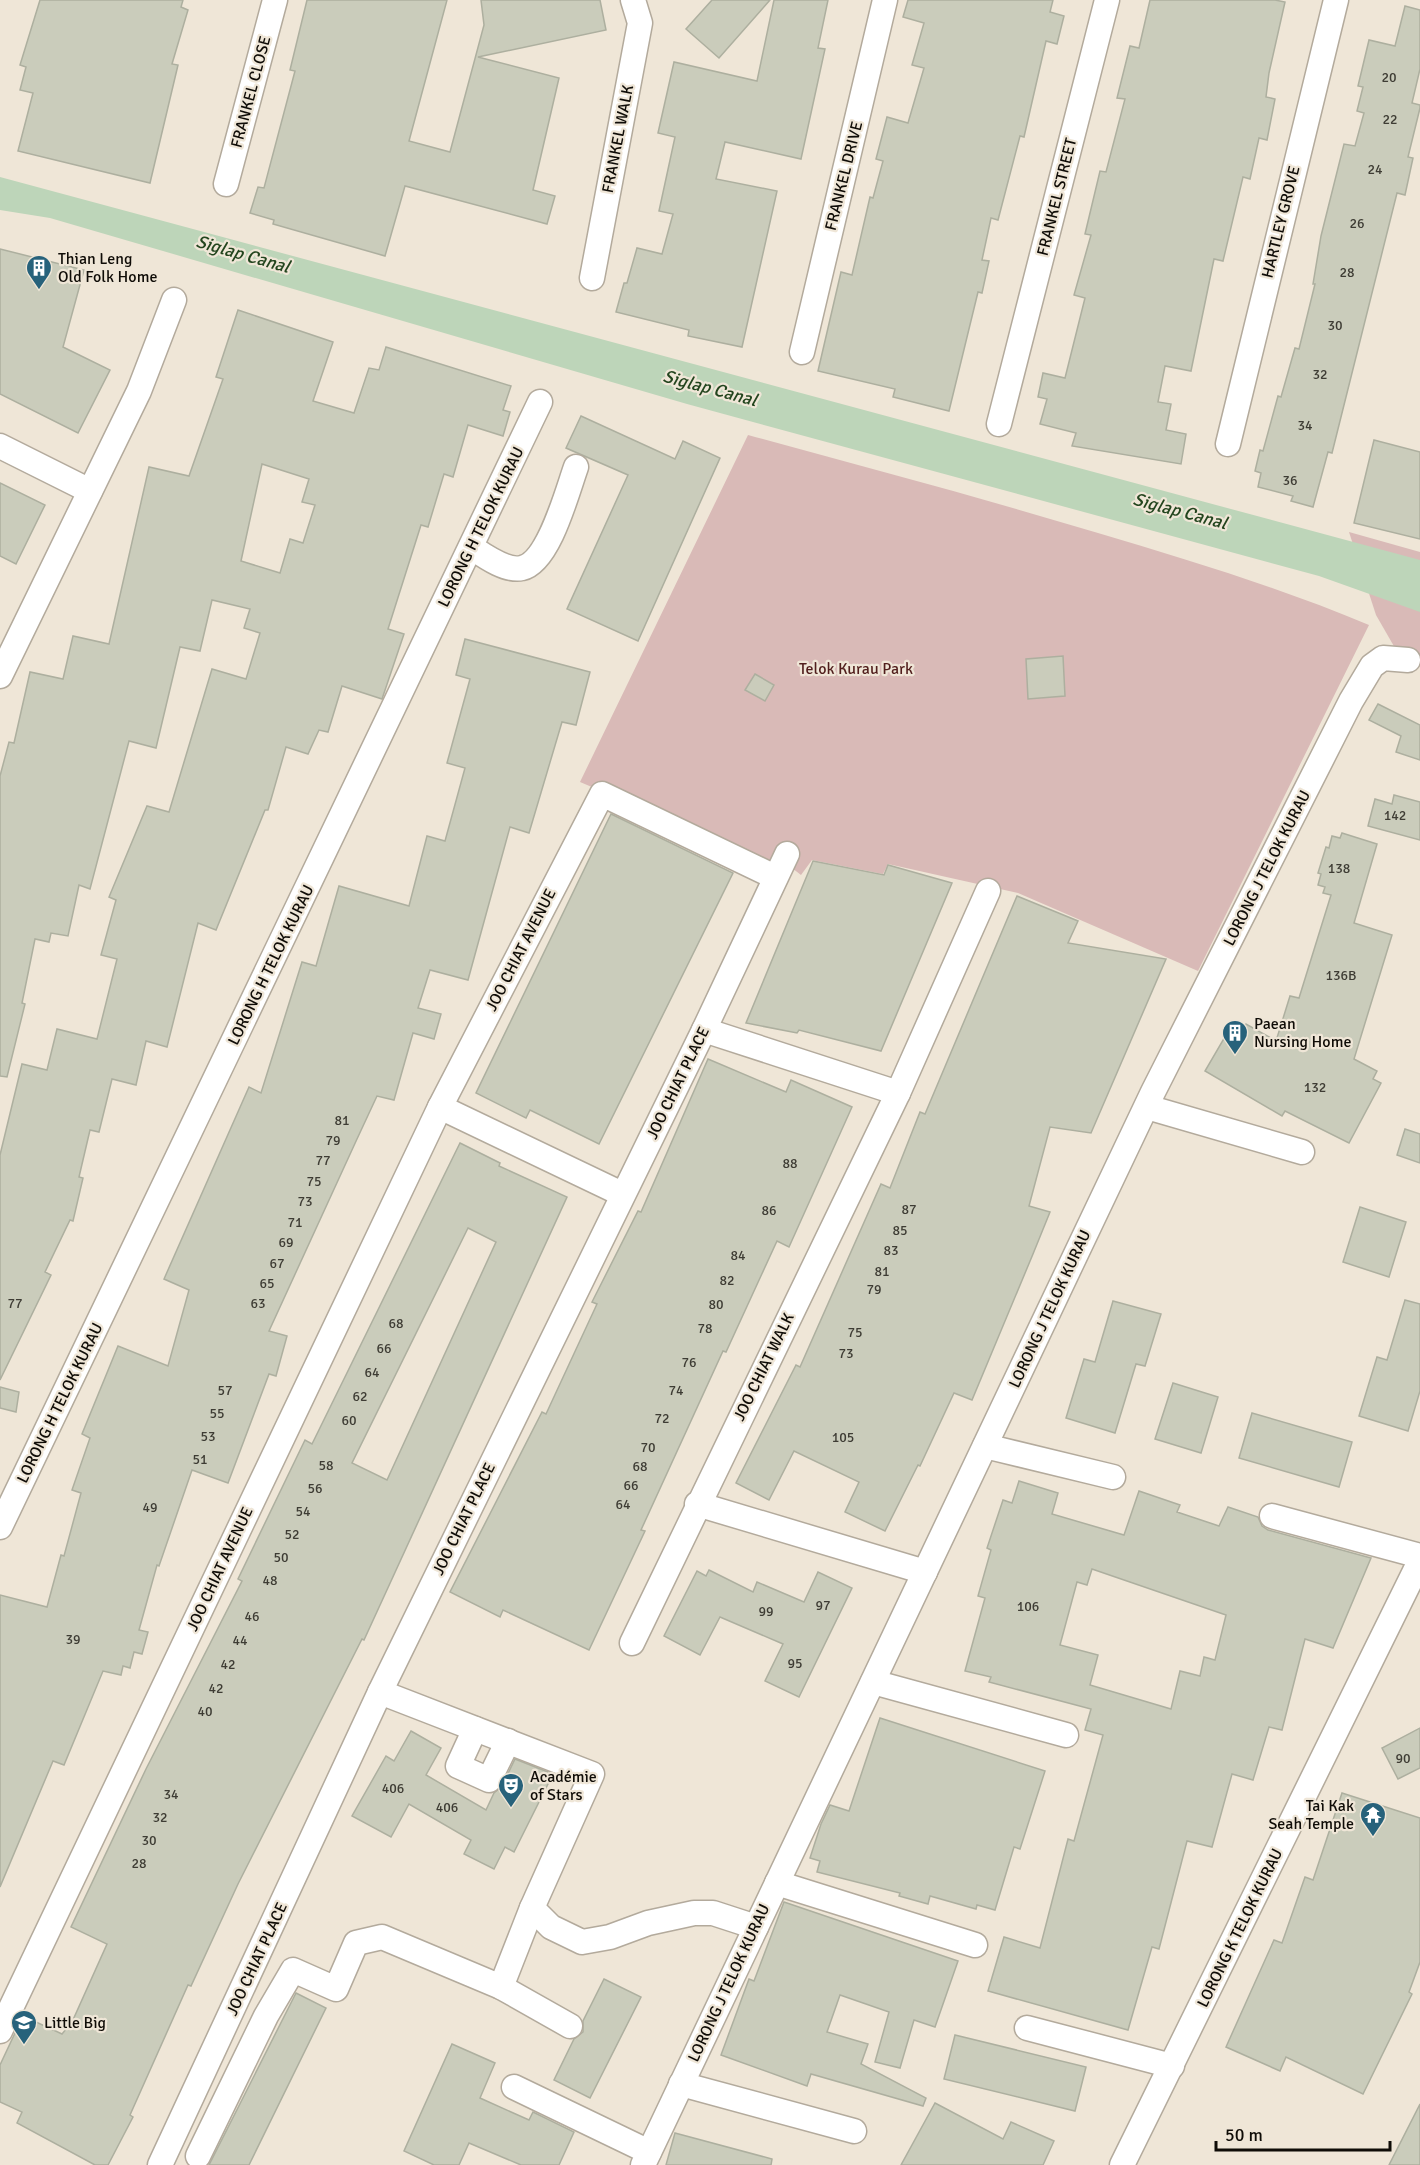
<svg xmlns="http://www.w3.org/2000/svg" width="1420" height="2165" viewBox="0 0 1420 2165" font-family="Signika,sans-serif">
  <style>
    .green { fill: #d9bab7 }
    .water { fill: #bdd5b9 }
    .building { fill: #caccbb; stroke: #adaf9f; stroke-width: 1.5; fill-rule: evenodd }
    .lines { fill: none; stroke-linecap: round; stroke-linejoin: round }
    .minor-casing { stroke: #b3aa9c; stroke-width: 27 }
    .minor { stroke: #fff; stroke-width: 24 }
    .labels { text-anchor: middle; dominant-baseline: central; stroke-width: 4.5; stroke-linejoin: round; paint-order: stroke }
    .number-label { font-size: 14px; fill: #3e3c34 }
    .street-label { font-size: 16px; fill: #0f0c07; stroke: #efe6d7 }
    .poi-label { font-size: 16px; fill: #0f0c07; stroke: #efe6d7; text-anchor: start }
    .park-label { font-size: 16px; fill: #511f1d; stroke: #efe6d7 }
    .water-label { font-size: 18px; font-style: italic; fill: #23451e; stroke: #efe6d7 }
  </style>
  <rect width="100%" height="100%" fill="#efe6d7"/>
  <g class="green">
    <path d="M748 435C865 467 982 498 1098 533 1189 560 1281 588 1369 625L1198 971 1018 893 888 864 883 874 812 860 801 875 792 868 767 861 580 782Z"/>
    <polygon points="1349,532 1420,552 1420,655 1417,661 1399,655 1376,615"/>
  </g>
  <polygon class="water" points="0,177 1420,560 1420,612 1319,576 687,404 50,218 0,210"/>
  <g class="building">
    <polygon points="40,0 183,0 181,7 188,10 172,64 178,65 150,183 18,151 33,93 20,90 26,67 20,65"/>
    <polygon points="307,0 447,0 409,141 450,152 484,25 481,0 600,0 606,30 478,57 559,78 533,190 555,196 547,224 405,186 385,256 273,224 274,220 250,213 258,187 264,188 295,71 290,70"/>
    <polygon points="712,0 770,0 719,58 686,29"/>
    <polygon points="774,0 828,0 818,48 825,49 801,159 725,142 716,179 777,191 742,347 688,336 689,330 616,312 624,283 627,283 637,248 662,254 673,214 659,211 675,137 658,133 674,62 757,81"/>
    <polygon points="908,0 1053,0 1050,12 1064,16 1057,44 1046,41 1024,137 1020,136 998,220 991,218 982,260 989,261 982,293 978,292 949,411 893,397 895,389 818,371 841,272 852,275 870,197 873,198 883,161 876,159 887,117 908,123 924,68 912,65 924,23 903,17"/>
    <polygon points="1150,0 1275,0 1285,2 1269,73 1266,97 1275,99 1267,140 1259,138 1250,179 1243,177 1223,261 1214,259 1191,371 1165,366 1158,402 1171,404 1166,430 1186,434 1181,464 1072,446 1076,433 1040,424 1047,399 1038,397 1043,373 1065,378 1085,298 1074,295 1091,235 1085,234 1100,171 1106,172 1125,99 1117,98 1130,46 1139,48"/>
    <polygon points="1405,6 1420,10 1420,69 1412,103 1420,105 1420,108 1408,157 1413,158 1405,195 1397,193 1332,453 1328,452 1313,507 1291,501 1293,496 1258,487 1261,473 1255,471 1260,450 1263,451 1278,396 1281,397 1295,348 1299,349 1315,284 1313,284 1321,236 1344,144 1355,146 1364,113 1357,111 1363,87 1358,86 1369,40 1395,46"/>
    <polygon points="0,249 84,270 63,347 110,370 78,433 0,394"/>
    <path d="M238 310 333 342 313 401 354 413 369 368 379 370 386 347 511 386 503 410 510 412 503 436 468 425 453 477 444 474 428 527 421 525 388 629 404 634 382 699 342 686 328 732 319 730 308 754 286 747 268 810H265L216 930 198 923 167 1047 146 1041 136 1085 112 1079 99 1132 90 1130 79 1177 83 1178 73 1221 70 1220 45 1272 51 1275 0 1380V1155L22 1064 47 1070 57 1029 97 1039 117 959 101 955 116 900 109 897 147 806 169 812 212 669 246 679 260 633 244 628 250 609 212 600 200 651 180 647 156 748 129 741 90 889 79 885 68 936 51 933 49 942 35 939 22 1003 25 1004 7 1077 0 1076V776L9 742 14 743 30 672 63 679 73 636 109 644 149 467 189 476 223 379 216 377ZM262 464 309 479 302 502 315 505 303 543 290 539 280 573 241 561Z"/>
    <polygon points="581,416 675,459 683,441 720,458 638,641 567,609 628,475 566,448"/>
    <polygon points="1374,440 1420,452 1420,539 1354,523"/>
    <polygon points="0,483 45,505 16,564 0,556"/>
    <polygon points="465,639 590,672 576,725 562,722 529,833 510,827 468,980 430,970 418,1008 441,1014 434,1039 413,1033 394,1100 377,1096 357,1139 269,1331 287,1336 276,1376 269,1374 228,1483 192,1470 159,1566 157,1565 139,1630 148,1632 142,1654 134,1652 130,1668 123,1666 121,1675 103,1671 64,1765 53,1761 0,1887 0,1595 47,1607 61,1555 64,1556 81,1493 72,1490 90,1438 82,1434 118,1346 168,1366 189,1290 164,1279 249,1087 261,1093 302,962 316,966 339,886 409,906 427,836 445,841 465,768 447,763 470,679 456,675"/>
    <polygon points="1063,656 1065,696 1028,699 1026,659"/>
    <polygon points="755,674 774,685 765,701 745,690"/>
    <polygon points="1378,704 1420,725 1420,760 1396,752 1401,736 1369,720"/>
    <polygon points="1394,795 1420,802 1420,840 1368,826 1375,799 1392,804"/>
    <polygon points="611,814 733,873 599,1144 530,1110 526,1118 476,1093"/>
    <polygon points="1342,833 1377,844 1354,923 1392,935 1354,1059 1377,1071 1373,1079 1381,1083 1349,1143 1285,1111 1282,1116 1205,1071 1226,1035 1237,1041 1246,1024 1276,1041 1290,996 1299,998 1331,895 1323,893 1325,887 1318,885 1321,874 1318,873 1326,847 1329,848 1332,836 1340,838"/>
    <polygon points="813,861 884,875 888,865 952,883 881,1051 799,1030 797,1033 746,1023"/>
    <polygon points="1017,896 1078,921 1068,943 1166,959 1091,1133 1050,1127 1029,1206 1050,1212 1033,1254 972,1400 954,1393 920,1466 918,1465 885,1531 845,1512 859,1482 794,1451 769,1500 736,1483 796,1365 800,1367 881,1184 890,1188 920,1112 925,1114"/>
    <polygon points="708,1059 786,1092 791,1080 852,1107 789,1247 777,1241 726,1352 723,1351 641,1530 645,1531 589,1650 503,1610 500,1617 450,1592 542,1412 546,1414 597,1304 592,1302 638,1211 641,1212"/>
    <polygon points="1405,1129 1420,1134 1420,1163 1397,1155"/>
    <path d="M460 1143 500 1163 499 1166 567 1197 364 1640 362 1639 238 1884 191 1986 188 1985 130 2115 133 2117 108 2165H95L17 2123 22 2112 0 2102V2065L23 2016 62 2034 72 2022 107 1944 71 1927 146 1769 242 1581 238 1579 305 1440 312 1444ZM468 1228 496 1242 387 1480 352 1463Z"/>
    <polygon points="1360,1207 1406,1222 1389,1277 1343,1262"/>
    <polygon points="1405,1300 1420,1304 1420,1391 1408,1431 1359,1416 1377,1357 1387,1360"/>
    <polygon points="1113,1301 1161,1314 1145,1366 1136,1364 1115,1433 1066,1418 1084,1359 1095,1362"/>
    <polygon points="1173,1383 1218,1397 1201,1453 1155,1439"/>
    <polygon points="0,1387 19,1392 16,1412 0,1408"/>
    <polygon points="1252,1413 1352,1442 1339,1487 1239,1458"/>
    <path d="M1019 1481 1058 1493 1052 1514 1124 1535 1139 1491 1180 1505 1177 1512 1219 1526 1228 1507 1258 1517 1262 1526 1268 1530 1371 1558 1333 1648 1305 1639 1282 1730 1269 1727 1253 1780 1232 1774 1212 1847 1187 1841 1159 1949 1152 1947 1128 2030 988 1991 1004 1937 1040 1948 1068 1839 1074 1841 1103 1735 1085 1730 1091 1709 989 1682 991 1677 965 1671 985 1598 978 1596 991 1550 987 1548 1003 1500 1012 1503ZM1092 1569 1226 1615 1215 1660 1204 1657 1200 1676 1180 1671 1171 1709 1090 1685 1098 1655 1060 1645 1077 1582 1087 1585Z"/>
    <polygon points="709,1570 753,1592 757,1582 804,1602 818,1572 852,1588 799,1697 765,1681 783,1644 720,1617 700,1655 664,1636 697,1571 706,1576"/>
    <polygon points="880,1718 1045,1771 1020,1849 1014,1847 995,1910 977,1905 976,1909 930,1896 928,1904 899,1896 900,1893 817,1872 820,1861 810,1858 821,1824 830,1805 849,1811"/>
    <polygon points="1420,1728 1420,1768 1398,1779 1382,1748"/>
    <polygon points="411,1731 441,1748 426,1775 486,1810 494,1793 502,1786 515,1759 553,1774 514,1852 505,1847 494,1869 464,1854 471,1840 409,1804 391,1837 352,1816 386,1756 394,1761"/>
    <polygon points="1342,1793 1420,1818 1420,1962 1409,1992 1412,1994 1363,2094 1286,2057 1280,2071 1226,2047 1274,1940 1282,1943 1305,1877 1313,1880"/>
    <polygon points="784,1902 958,1961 935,2027 914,2020 900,2068 875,2062 889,2012 840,1995 827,2032 868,2044 861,2064 926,2098 923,2106 811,2074 807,2086 721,2055 749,1979 754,1981"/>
    <polygon points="604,1979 641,1997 590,2098 554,2080 574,2039 583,2032 583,2021"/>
    <polygon points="296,1993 326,2008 249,2165 209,2165"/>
    <polygon points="955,2035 1086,2067 1075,2111 944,2079"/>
    <polygon points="452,2044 495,2063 480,2098 529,2120 533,2112 574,2132 559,2165 521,2165 469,2143 459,2165 434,2165 404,2151"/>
    <polygon points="935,2103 1003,2139 1011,2122 1054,2141 1043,2165 901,2165"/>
    <polygon points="1420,2104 1420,2165 1389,2165"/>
    <polygon points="675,2133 772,2159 771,2165 666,2165"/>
  </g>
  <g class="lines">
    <defs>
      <g id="minor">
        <polyline points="226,184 275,0"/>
        <polyline points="592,278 640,23 633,0"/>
        <polyline points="802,352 885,0"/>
        <polyline points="999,424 1107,0"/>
        <polyline points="1228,444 1336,0"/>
        <polyline points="0,446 90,491"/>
        <path d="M471 547C483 555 506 572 522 568 549 562 567 492 576 467"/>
        <polyline points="0,676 139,391 174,300"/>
        <polyline points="704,1030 898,1093"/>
        <polyline points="440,1107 622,1194"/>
        <polyline points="1147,1107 1302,1152"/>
        <polyline points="985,1446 1113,1477"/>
        <polyline points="697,1504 925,1572"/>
        <polyline points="1272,1516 1420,1556"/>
        <polyline points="0,1527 540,402"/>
        <polyline points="632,1643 898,1093 988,891"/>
        <polyline points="873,1682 1066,1735"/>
        <polyline points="380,1692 592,1774 532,1908 551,1927 582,1942 610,1937 648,1923 694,1913 713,1913 756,1927"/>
        <polyline points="475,1729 458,1766 489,1780 508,1741"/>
        <polyline points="777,1883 975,1945"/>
        <polyline points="501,1987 532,1908"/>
        <polyline points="1027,2028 1172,2066"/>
        <polyline points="0,2031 440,1107 602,794 775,877"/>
        <polyline points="681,2084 854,2131"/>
        <polyline points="514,2087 649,2152"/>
        <polyline points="198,2156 266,2016 293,1970 336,1989 356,1943 382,1937 501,1987 570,2026"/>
        <polyline points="160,2165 380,1692 704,1030 787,854"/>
        <polyline points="643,2165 1153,1092 1351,701 1372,666 1383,658 1408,660"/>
        <polyline points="1122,2165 1420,1561"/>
      </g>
    </defs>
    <use href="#minor" class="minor-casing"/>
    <use href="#minor" class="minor"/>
  </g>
  <defs>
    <symbol id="building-pin" viewBox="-11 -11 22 30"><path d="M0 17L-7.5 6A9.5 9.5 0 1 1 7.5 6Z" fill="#27627b" stroke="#efe6d7"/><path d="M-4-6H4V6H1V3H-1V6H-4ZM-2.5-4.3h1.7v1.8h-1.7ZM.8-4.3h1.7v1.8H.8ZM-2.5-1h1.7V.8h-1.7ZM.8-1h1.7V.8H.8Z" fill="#fff"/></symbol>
    <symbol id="theatre-pin" viewBox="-11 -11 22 30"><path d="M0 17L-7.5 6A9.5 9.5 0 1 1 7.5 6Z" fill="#27627b" stroke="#efe6d7"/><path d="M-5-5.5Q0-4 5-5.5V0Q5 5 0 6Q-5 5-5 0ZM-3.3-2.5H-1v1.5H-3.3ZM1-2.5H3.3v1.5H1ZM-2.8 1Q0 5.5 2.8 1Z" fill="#fff"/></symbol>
    <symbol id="temple-pin" viewBox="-11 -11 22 30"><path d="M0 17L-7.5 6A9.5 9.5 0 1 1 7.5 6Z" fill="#27627b" stroke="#efe6d7"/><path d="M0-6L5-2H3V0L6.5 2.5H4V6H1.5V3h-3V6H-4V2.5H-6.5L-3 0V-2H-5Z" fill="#fff"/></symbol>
    <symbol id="school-pin" viewBox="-11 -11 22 30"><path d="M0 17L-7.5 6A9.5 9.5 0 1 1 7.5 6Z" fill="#27627b" stroke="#efe6d7"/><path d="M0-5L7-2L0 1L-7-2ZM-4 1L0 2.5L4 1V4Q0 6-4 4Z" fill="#fff"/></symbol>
  </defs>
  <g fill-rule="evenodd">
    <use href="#building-pin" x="24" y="253" width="30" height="40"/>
    <use href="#building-pin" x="1220" y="1018" width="30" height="40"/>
    <use href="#theatre-pin" x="496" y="1771" width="30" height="40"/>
    <use href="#temple-pin" x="1358" y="1800" width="30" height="40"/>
    <use href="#school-pin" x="9" y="2008" width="30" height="40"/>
  </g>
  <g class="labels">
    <g class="number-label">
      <text x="1389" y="77">20</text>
      <text x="1390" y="119">22</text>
      <text x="1375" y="169">24</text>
      <text x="1357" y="223">26</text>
      <text x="1347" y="272">28</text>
      <text x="1335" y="325">30</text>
      <text x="1320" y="374">32</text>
      <text x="1305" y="425">34</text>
      <text x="1290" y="480">36</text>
      <text x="1395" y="815">142</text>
      <text x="1339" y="868">138</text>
      <text x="1341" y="975">136B</text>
      <text x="1315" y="1087">132</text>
      <text x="342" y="1120">81</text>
      <text x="333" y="1140">79</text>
      <text x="323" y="1160">77</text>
      <text x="790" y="1163">88</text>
      <text x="314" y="1181">75</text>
      <text x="305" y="1201">73</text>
      <text x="909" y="1209">87</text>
      <text x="769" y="1210">86</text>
      <text x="295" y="1222">71</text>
      <text x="900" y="1230">85</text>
      <text x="286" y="1242">69</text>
      <text x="891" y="1250">83</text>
      <text x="738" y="1255">84</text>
      <text x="277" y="1263">67</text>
      <text x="882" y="1271">81</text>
      <text x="727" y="1280">82</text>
      <text x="267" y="1283">65</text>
      <text x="874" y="1289">79</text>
      <text x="15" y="1303">77</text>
      <text x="258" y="1303">63</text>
      <text x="716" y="1304">80</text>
      <text x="396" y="1323">68</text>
      <text x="705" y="1328">78</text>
      <text x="855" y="1332">75</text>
      <text x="384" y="1348">66</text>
      <text x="846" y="1353">73</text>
      <text x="689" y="1362">76</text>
      <text x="372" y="1372">64</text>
      <text x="225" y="1390">57</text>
      <text x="676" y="1390">74</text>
      <text x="360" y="1396">62</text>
      <text x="217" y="1413">55</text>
      <text x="662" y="1418">72</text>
      <text x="349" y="1420">60</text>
      <text x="208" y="1436">53</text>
      <text x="843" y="1437">105</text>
      <text x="648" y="1447">70</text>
      <text x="200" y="1459">51</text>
      <text x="326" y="1465">58</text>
      <text x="640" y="1466">68</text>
      <text x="631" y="1485">66</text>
      <text x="315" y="1488">56</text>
      <text x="623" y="1504">64</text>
      <text x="150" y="1507">49</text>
      <text x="303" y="1511">54</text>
      <text x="292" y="1534">52</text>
      <text x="281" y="1557">50</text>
      <text x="270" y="1580">48</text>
      <text x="823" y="1605">97</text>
      <text x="1028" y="1606">106</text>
      <text x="766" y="1611">99</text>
      <text x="252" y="1616">46</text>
      <text x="73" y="1639">39</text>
      <text x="240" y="1640">44</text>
      <text x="795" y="1663">95</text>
      <text x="228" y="1664">42</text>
      <text x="216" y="1688">42</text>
      <text x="205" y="1711">40</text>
      <text x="1403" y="1758">90</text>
      <text x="393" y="1788">406</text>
      <text x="171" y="1794">34</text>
      <text x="447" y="1807">406</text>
      <text x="160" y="1817">32</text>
      <text x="149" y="1840">30</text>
      <text x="139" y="1863">28</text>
    </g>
    <g class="street-label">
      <text transform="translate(251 92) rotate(-75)">FRANKEL CLOSE</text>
      <text transform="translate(618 139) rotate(-79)">FRANKEL WALK</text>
      <text transform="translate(844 176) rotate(-76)">FRANKEL DRIVE</text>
      <text transform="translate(1057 197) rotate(-76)">FRANKEL STREET</text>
      <text transform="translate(1281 222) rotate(-76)">HARTLEY GROVE</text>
      <text transform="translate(481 527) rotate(-64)">LORONG H TELOK KURAU</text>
      <text transform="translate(1267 868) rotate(-63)">LORONG J TELOK KURAU</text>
      <text transform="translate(521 950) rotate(-63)">JOO CHIAT AVENUE</text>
      <text transform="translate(271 965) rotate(-64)">LORONG H TELOK KURAU</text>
      <text transform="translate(678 1083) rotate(-64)">JOO CHIAT PLACE</text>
      <text transform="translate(1050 1309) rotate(-65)">LORONG J TELOK KURAU</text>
      <text transform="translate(764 1367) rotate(-64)">JOO CHIAT WALK</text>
      <text transform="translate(60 1403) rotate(-64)">LORONG H TELOK KURAU</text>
      <text transform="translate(464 1519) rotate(-64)">JOO CHIAT PLACE</text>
      <text transform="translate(220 1569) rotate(-65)">JOO CHIAT AVENUE</text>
      <text transform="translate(1240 1928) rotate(-64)">LORONG K TELOK KURAU</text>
      <text transform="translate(257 1959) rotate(-65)">JOO CHIAT PLACE</text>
      <text transform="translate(729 1983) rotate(-65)">LORONG J TELOK KURAU</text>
    </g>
    <g class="poi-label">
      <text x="58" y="259">Thian Leng<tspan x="58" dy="18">Old Folk Home</tspan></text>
      <text x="1254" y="1024">Paean<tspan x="1254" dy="18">Nursing Home</tspan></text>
      <text x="530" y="1777">Académie<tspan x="530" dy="18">of Stars</tspan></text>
      <text x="1354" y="1806" text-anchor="end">Tai Kak<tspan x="1354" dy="18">Seah Temple</tspan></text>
      <text x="44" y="2023">Little Big</text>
    </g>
    <g class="park-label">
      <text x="856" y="669">Telok Kurau Park</text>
    </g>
    <g class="water-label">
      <text transform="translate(243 254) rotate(16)">Siglap Canal</text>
      <text transform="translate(710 388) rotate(15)">Siglap Canal</text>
      <text transform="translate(1180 511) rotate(15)">Siglap Canal</text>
    </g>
  </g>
  <path d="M1216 2141v9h174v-9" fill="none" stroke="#0f0c07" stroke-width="3"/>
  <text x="1225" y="2141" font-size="18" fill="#0f0c07" stroke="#efe6d7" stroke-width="4.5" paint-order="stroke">50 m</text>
</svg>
